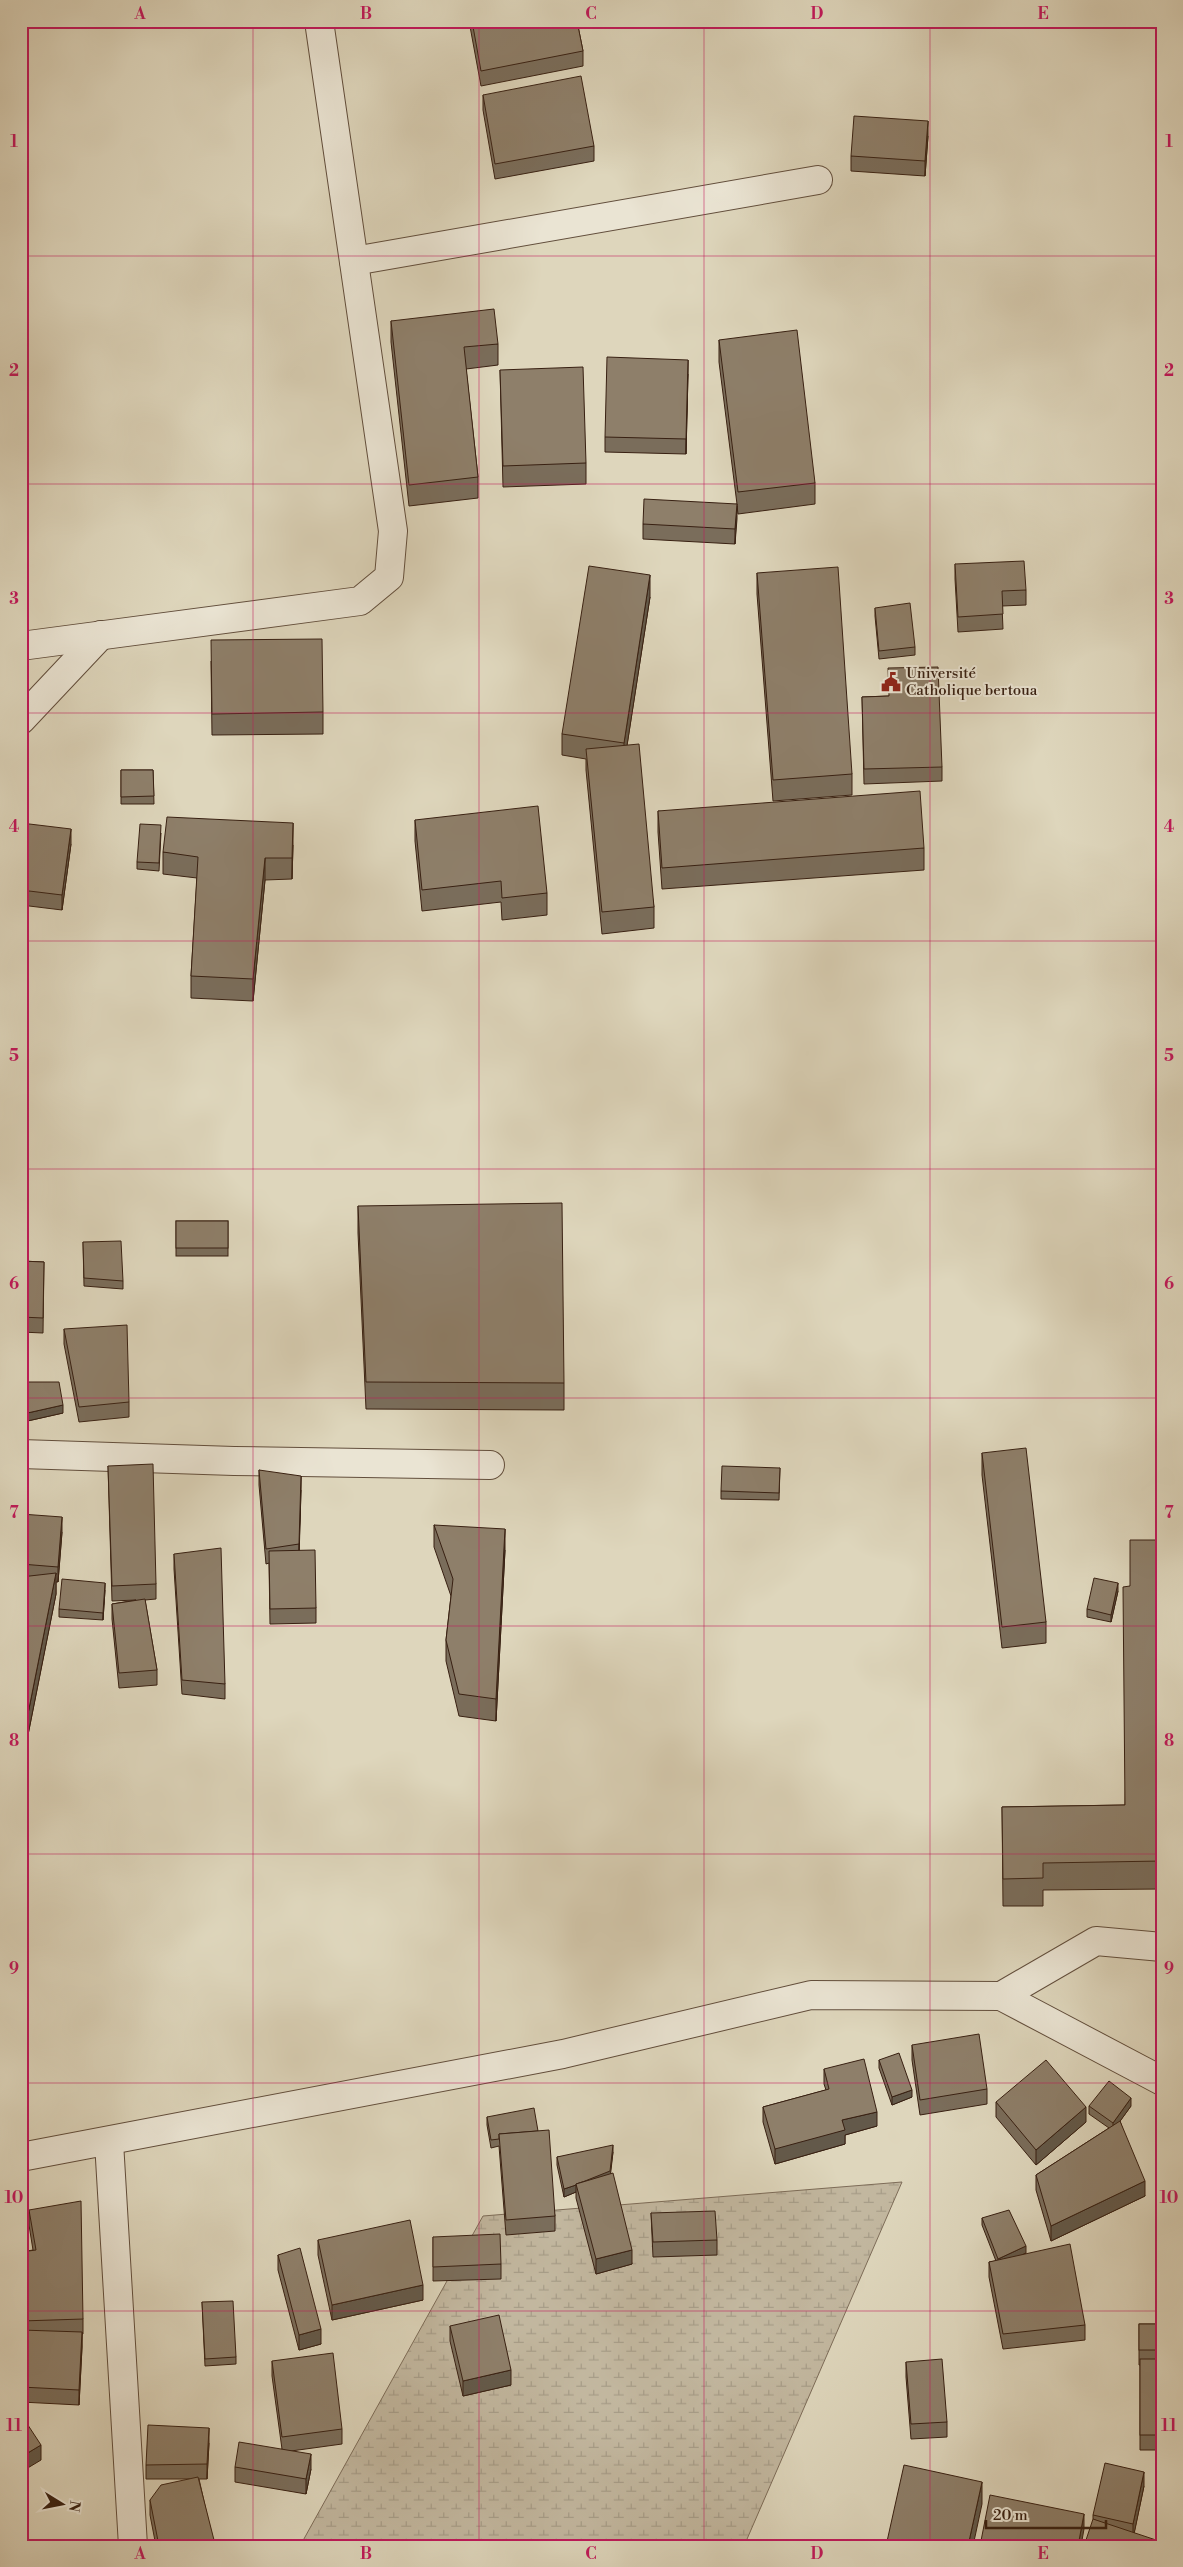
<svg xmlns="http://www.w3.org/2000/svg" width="1183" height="2567" viewBox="0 0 1183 2567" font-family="'Libre Bodoni',serif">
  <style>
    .wetland { fill: url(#wetland-marsh); stroke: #7d6c58 }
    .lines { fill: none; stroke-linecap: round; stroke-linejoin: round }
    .minor-casing { stroke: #624e3c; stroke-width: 30 }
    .minor { stroke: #eae4d3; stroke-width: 28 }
    .wall { fill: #7a6d5b; stroke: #382012 }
    .shaded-wall { fill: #63594a; stroke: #382012 }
    .building { fill: #8e7f6a; stroke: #382012 }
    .grid { fill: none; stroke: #c2185b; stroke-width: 1; stroke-opacity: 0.55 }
    .labels { text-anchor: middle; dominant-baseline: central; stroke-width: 4; stroke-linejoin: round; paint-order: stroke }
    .poi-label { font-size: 15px; fill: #382012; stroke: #eae4d3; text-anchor: start }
    .neatline { fill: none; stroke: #c2185b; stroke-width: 2 }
    .grid-label { font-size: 16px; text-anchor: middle; font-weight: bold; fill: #c2185b }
  </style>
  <defs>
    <pattern id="wetland-marsh" width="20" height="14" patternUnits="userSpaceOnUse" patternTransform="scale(1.25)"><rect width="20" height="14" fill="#c2b79f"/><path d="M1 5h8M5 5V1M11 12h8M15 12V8" fill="none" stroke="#a79d88"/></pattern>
  </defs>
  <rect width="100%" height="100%" fill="#ded6bc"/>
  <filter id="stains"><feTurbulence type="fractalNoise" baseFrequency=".004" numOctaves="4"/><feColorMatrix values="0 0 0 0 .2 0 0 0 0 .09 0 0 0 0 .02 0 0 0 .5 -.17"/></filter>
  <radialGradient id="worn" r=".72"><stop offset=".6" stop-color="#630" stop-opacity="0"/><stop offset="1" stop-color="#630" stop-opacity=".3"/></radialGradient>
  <polygon class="wetland" points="902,2182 744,2546 300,2546 483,2216"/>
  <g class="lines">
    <defs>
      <g id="minor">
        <polyline points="354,261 818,180"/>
        <polyline points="21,646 360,601 389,577 393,531 319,21"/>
        <polyline points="21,720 101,635"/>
        <polyline points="21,1454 234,1461 490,1465"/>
        <polyline points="1001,1996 1096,1941 1162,1947"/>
        <polyline points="109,2142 133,2546"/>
        <polyline points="21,2157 563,2054 811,1995 1001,1996 1162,2081"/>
      </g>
    </defs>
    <use href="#minor" class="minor-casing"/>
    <use href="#minor" class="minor"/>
  </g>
  <g class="wall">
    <polygon points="469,21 577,21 583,51 583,66 481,86"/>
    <polygon points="483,95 594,146 594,161 495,179 483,110"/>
    <polygon points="928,136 925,176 851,171 851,156"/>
    <polygon points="391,321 498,344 498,365 466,369 478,477 478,498 409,506 391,342"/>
    <polygon points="719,340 815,483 815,504 738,514 737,506 735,544 643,539 643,524 737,504 719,362"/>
    <polygon points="500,370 586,463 586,484 503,487"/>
    <polygon points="688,374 686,454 605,452 605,437"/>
    <polygon points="955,564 1026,590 1026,605 1002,606 1003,629 958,632 955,579"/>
    <polygon points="757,573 852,774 852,795 773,801 757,594"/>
    <polygon points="650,597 627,745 654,907 654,928 602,934 586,770 586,759 562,755 562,734"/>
    <polygon points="875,608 915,647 915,655 879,659 875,616"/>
    <polygon points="211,661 323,712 323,734 212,735"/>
    <polygon points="889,696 942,767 942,781 864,784 862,697"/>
    <polygon points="121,770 153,770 154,804 121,804"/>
    <polygon points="658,811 924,848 924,870 662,889 658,832"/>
    <polygon points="415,820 547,893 547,915 502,920 501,902 422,911 415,841"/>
    <polygon points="21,823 71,844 62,910 21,905"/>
    <polygon points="161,833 159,871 137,869 137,862"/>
    <polygon points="293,845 292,879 265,880 253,1001 191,998 191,976 197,878 163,874 163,852"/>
    <polygon points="358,1206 564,1383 564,1410 366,1409 358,1233"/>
    <rect x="176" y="1221" width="52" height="35"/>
    <polygon points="83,1242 123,1281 123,1289 84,1286"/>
    <polygon points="21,1261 44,1262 43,1333 21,1332"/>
    <polygon points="64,1329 129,1402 129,1417 79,1422 64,1344"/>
    <polygon points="21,1382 63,1413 23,1422 21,1415"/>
    <polygon points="982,1453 1046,1622 1046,1643 1002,1648 982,1475"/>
    <polygon points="108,1466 156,1584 156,1599 145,1600 157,1670 157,1685 119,1688 112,1619 112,1604 136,1600 112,1601"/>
    <polygon points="780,1468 779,1500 721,1499 721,1491"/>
    <polygon points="259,1470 301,1490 299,1551 316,1608 316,1623 270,1624 269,1563 266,1564 259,1485"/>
    <polygon points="21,1514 62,1532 58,1582 56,1582 56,1594 21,1770"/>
    <polygon points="434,1525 505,1550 496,1721 459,1716 446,1661 446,1640 451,1596 434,1547"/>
    <polygon points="1162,1540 1162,1889 1043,1890 1043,1906 1003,1906 1002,1807 1125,1805 1130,1586"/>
    <polygon points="174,1554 225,1684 225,1699 182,1694 174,1569"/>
    <polygon points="105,1590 103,1620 59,1617 59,1609"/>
    <polygon points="1118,1591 1111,1622 1087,1617 1087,1609"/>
    <polygon points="912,2045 987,2089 987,2104 920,2115 912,2060"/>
    <polygon points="879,2060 912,2097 892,2105 879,2068"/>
    <polygon points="824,2069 877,2126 845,2135 845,2144 775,2164 763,2122 763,2107 826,2090 824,2084"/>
    <polygon points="996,2102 1086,2122 1036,2165 996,2117"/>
    <polygon points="1089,2106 1131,2106 1120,2121 1145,2196 1051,2241 1036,2190 1036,2175 1109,2128 1089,2114"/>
    <polygon points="487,2117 538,2131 555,2216 555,2231 506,2235 499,2146 491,2148 487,2125"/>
    <polygon points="613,2152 610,2174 632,2264 596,2274 576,2198 576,2192 564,2197 557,2165 557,2157"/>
    <polygon points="29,2210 83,2319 83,2334 82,2334 82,2347 79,2405 21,2402 21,2252 33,2250 29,2225"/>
    <polygon points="651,2213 717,2240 717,2255 653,2257"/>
    <polygon points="982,2218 1026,2253 1022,2255 1085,2325 1085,2340 1003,2349 989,2277 989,2262 996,2261 982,2225"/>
    <polygon points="433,2237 501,2264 501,2279 433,2281"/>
    <polygon points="318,2240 423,2300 332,2320 318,2255"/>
    <polygon points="278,2255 321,2344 299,2350 278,2270"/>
    <polygon points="202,2302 236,2357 236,2364 205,2366"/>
    <polygon points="1139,2324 1162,2324 1162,2450 1140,2450 1140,2365 1139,2365"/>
    <polygon points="450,2326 511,2385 463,2396 450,2341"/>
    <polygon points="272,2361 342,2429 342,2444 291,2451 311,2469 306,2494 235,2482 235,2467 282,2449 272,2376"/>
    <polygon points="906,2362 947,2422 947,2437 911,2439 906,2377"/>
    <polygon points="209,2443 207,2479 199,2479 214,2546 156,2546 150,2515 150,2500 190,2479 146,2479 146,2465"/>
    <polygon points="1144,2486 1134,2533 1156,2546 1093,2519 1093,2515"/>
  </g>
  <g class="shaded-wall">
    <polygon points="928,121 928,136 925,176 925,161"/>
    <polygon points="688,360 688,374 686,454 686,439"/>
    <polygon points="737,504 737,519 735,544 735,529"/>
    <polygon points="650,575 650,597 624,765 624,743"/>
    <polygon points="293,823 293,845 292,879 292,858"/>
    <polygon points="71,829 71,844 62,910 62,895"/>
    <polygon points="265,858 265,880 253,1001 253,979"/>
    <polygon points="63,1405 63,1413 23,1422 23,1414"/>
    <polygon points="301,1476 301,1490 299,1559 299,1544"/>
    <polygon points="62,1517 62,1532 58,1582 58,1567"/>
    <polygon points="505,1529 505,1550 496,1721 496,1699"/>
    <polygon points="56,1573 56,1594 21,1770 21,1749"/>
    <polygon points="105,1583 105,1590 103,1620 103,1613"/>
    <polygon points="1118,1583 1118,1591 1111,1622 1111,1615"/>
    <polygon points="912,2090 912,2097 892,2105 892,2097"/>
    <polygon points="1131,2098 1131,2106 1113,2131 1113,2123"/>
    <polygon points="1086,2107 1086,2122 1036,2165 1036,2150"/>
    <polygon points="877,2112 877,2126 845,2135 845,2144 775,2164 775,2149 842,2120"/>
    <polygon points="613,2145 613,2152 610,2179 576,2185"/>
    <polygon points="1145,2181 1145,2196 1051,2241 1051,2226"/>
    <polygon points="576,2185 576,2192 564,2197 564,2189"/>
    <polygon points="1026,2246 1026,2253 998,2266 998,2259"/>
    <polygon points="632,2250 632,2264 596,2274 596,2259"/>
    <polygon points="423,2285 423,2300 332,2320 332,2305"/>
    <polygon points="321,2329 321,2344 299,2350 299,2335"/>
    <polygon points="82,2332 82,2347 79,2405 79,2390"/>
    <polygon points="511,2370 511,2385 463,2396 463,2381"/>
    <polygon points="209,2428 209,2443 207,2479 207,2464"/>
    <polygon points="41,2445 41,2460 21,2472 21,2457"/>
    <polygon points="311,2454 311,2469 306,2494 306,2479"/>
    <polygon points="1144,2472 1144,2486 1133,2539 1133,2524"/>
    <polygon points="982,2482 982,2504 973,2546 968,2546"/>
    <polygon points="1084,2514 1084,2529 1081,2546 1078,2546"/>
    <polygon points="214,2540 214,2546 195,2546"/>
  </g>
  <g class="building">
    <polygon points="472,21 577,21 583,51 481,71"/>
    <polygon points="581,76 594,146 495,164 483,95"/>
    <polygon points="854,116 928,121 925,161 851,156"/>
    <polygon points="494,309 498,344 464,347 478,477 409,485 391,321"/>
    <polygon points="797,330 815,483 738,492 719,340"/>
    <polygon points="607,357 688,360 686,439 605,437"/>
    <polygon points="583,367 586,463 503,466 500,370"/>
    <polygon points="644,499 737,504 735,529 643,524"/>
    <polygon points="1024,561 1026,590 1002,591 1003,614 958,617 955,564"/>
    <polygon points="589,566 650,575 624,743 562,734"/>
    <polygon points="838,567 852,774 773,780 757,573"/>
    <polygon points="910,603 915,647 879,651 875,608"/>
    <polygon points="322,639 323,712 212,714 211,640"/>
    <polygon points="938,667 942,767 864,769 862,697 889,696 888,668"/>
    <polygon points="639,744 654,907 602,912 586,749"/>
    <polygon points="121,770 153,770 154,796 121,797"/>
    <polygon points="920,791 924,848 662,868 658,811"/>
    <polygon points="538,806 547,893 502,898 501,881 422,890 415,820"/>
    <polygon points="167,817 293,823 292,858 265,858 253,979 191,976 198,857 163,852"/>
    <polygon points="21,823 71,829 62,895 21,890"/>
    <polygon points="140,824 161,825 159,863 137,862"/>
    <polygon points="562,1203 564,1383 366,1382 358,1206"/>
    <rect x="176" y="1221" width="52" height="27"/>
    <polygon points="121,1241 123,1281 84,1278 83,1242"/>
    <polygon points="21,1261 44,1262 43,1318 21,1317"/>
    <polygon points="127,1325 129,1402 79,1407 64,1329"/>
    <polygon points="21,1382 59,1382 63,1405 23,1414 21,1408"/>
    <polygon points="1026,1448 1046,1622 1002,1627 982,1453"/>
    <polygon points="153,1464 156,1584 112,1586 108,1466"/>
    <polygon points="722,1466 780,1468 779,1493 721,1491"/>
    <polygon points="259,1470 301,1476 299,1544 266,1549"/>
    <polygon points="21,1514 62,1517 58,1567 21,1564"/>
    <polygon points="434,1525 505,1529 496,1699 459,1694 446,1640 453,1579"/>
    <polygon points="1130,1540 1162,1540 1162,1861 1043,1863 1043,1878 1003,1879 1002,1807 1125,1805 1123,1587 1130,1586"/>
    <polygon points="221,1548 225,1684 182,1680 174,1554"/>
    <polygon points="315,1550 316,1608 270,1609 269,1551"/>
    <polygon points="56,1573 21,1749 21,1577"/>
    <polygon points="1094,1578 1118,1583 1111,1615 1087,1609"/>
    <polygon points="62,1579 105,1583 103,1613 59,1609"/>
    <polygon points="145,1599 157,1670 119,1673 112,1604"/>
    <polygon points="979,2034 987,2089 920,2100 912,2045"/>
    <polygon points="899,2053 912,2090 892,2097 879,2060"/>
    <polygon points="864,2059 877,2112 842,2120 845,2130 775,2149 763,2107 829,2089 824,2069"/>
    <polygon points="1046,2060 1086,2107 1036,2150 996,2102"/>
    <polygon points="1109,2081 1131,2098 1113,2123 1089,2106"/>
    <polygon points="534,2108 538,2131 499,2134 499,2139 491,2140 487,2117"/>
    <polygon points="1120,2121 1145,2181 1051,2226 1036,2175"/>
    <polygon points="549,2130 555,2216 506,2220 499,2134"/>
    <polygon points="613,2145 610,2171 585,2181 576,2184 576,2185 564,2189 557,2157"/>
    <polygon points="613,2173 632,2250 596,2259 576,2184"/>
    <polygon points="81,2201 83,2319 21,2321 21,2252 36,2250 29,2210"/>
    <polygon points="1009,2210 1026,2246 998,2259 982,2218"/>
    <polygon points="715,2211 717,2240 653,2242 651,2213"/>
    <polygon points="410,2220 423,2285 332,2305 318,2240"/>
    <polygon points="500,2234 501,2264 433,2267 433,2237"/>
    <polygon points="1070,2244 1085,2325 1003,2334 989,2262"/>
    <polygon points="300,2248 321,2329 299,2335 278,2255"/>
    <polygon points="233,2301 236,2357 205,2359 202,2302"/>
    <polygon points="499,2315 511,2370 463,2381 450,2326"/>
    <rect x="1139" y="2324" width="23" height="26"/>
    <polygon points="21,2330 82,2332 79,2390 21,2387"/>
    <polygon points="333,2353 342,2429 282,2437 272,2361"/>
    <polygon points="942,2359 947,2422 911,2424 906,2362"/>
    <rect x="1140" y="2359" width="22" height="76"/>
    <polygon points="22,2416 41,2445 21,2457 21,2417"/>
    <polygon points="148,2425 209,2428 207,2464 146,2465"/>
    <polygon points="239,2442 311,2454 306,2479 235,2467"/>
    <polygon points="1105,2463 1144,2472 1133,2524 1093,2515"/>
    <polygon points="904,2465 982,2482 968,2546 886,2546"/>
    <polygon points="198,2477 214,2540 195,2546 159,2546 150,2500 161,2485"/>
    <polygon points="990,2495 1084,2514 1078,2546 980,2546"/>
    <polygon points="1093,2519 1156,2540 1154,2546 1084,2546"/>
  </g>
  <path class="grid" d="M253 21V2546M479 21V2546M704 21V2546M930 21V2546M21 256H1162M21 484H1162M21 713H1162M21 941H1162M21 1169H1162M21 1398H1162M21 1626H1162M21 1854H1162M21 2083H1162M21 2311H1162"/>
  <defs>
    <symbol id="civic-bare" viewBox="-9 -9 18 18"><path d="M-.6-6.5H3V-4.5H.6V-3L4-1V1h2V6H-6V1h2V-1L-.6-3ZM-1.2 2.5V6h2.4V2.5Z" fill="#8f2418" stroke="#eae4d3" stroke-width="2.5" paint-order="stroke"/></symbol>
  </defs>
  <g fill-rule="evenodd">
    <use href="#civic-bare" x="877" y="668" width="28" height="28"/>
  </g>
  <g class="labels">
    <g class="poi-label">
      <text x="906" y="673">Université<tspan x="906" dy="17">Catholique bertoua</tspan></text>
    </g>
  </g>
  <rect width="1183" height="2567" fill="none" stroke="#ded6bc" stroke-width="55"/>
  <g transform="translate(62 2504) rotate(100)" stroke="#eae4d3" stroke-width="4" paint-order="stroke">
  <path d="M0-4L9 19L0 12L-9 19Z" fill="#382012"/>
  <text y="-8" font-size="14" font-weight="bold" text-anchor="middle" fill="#382012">N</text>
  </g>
  <path d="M986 2520v8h120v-8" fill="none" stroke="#382012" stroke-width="2.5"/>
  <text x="993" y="2520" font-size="15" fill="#382012" stroke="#eae4d3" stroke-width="4" paint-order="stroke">20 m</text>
  <rect x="28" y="28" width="1128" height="2512" class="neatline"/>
  <g class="grid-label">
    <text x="140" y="19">A</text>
    <text x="366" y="19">B</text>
    <text x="591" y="19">C</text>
    <text x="817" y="19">D</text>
    <text x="1043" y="19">E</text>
    <text x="14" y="147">1</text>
    <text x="1169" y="147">1</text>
    <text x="14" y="376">2</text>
    <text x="1169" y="376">2</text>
    <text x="14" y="604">3</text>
    <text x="1169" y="604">3</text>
    <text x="14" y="832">4</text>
    <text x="1169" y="832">4</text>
    <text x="14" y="1061">5</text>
    <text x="1169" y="1061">5</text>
    <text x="14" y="1289">6</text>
    <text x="1169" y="1289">6</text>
    <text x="14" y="1518">7</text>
    <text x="1169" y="1518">7</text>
    <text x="14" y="1746">8</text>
    <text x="1169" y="1746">8</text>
    <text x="14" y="1974">9</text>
    <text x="1169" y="1974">9</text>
    <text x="14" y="2203">10</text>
    <text x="1169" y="2203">10</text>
    <text x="14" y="2431">11</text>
    <text x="1169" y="2431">11</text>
    <text x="140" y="2559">A</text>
    <text x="366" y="2559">B</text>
    <text x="591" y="2559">C</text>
    <text x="817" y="2559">D</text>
    <text x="1043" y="2559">E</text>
  </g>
  <rect width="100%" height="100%" filter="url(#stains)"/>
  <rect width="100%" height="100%" fill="url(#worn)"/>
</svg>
